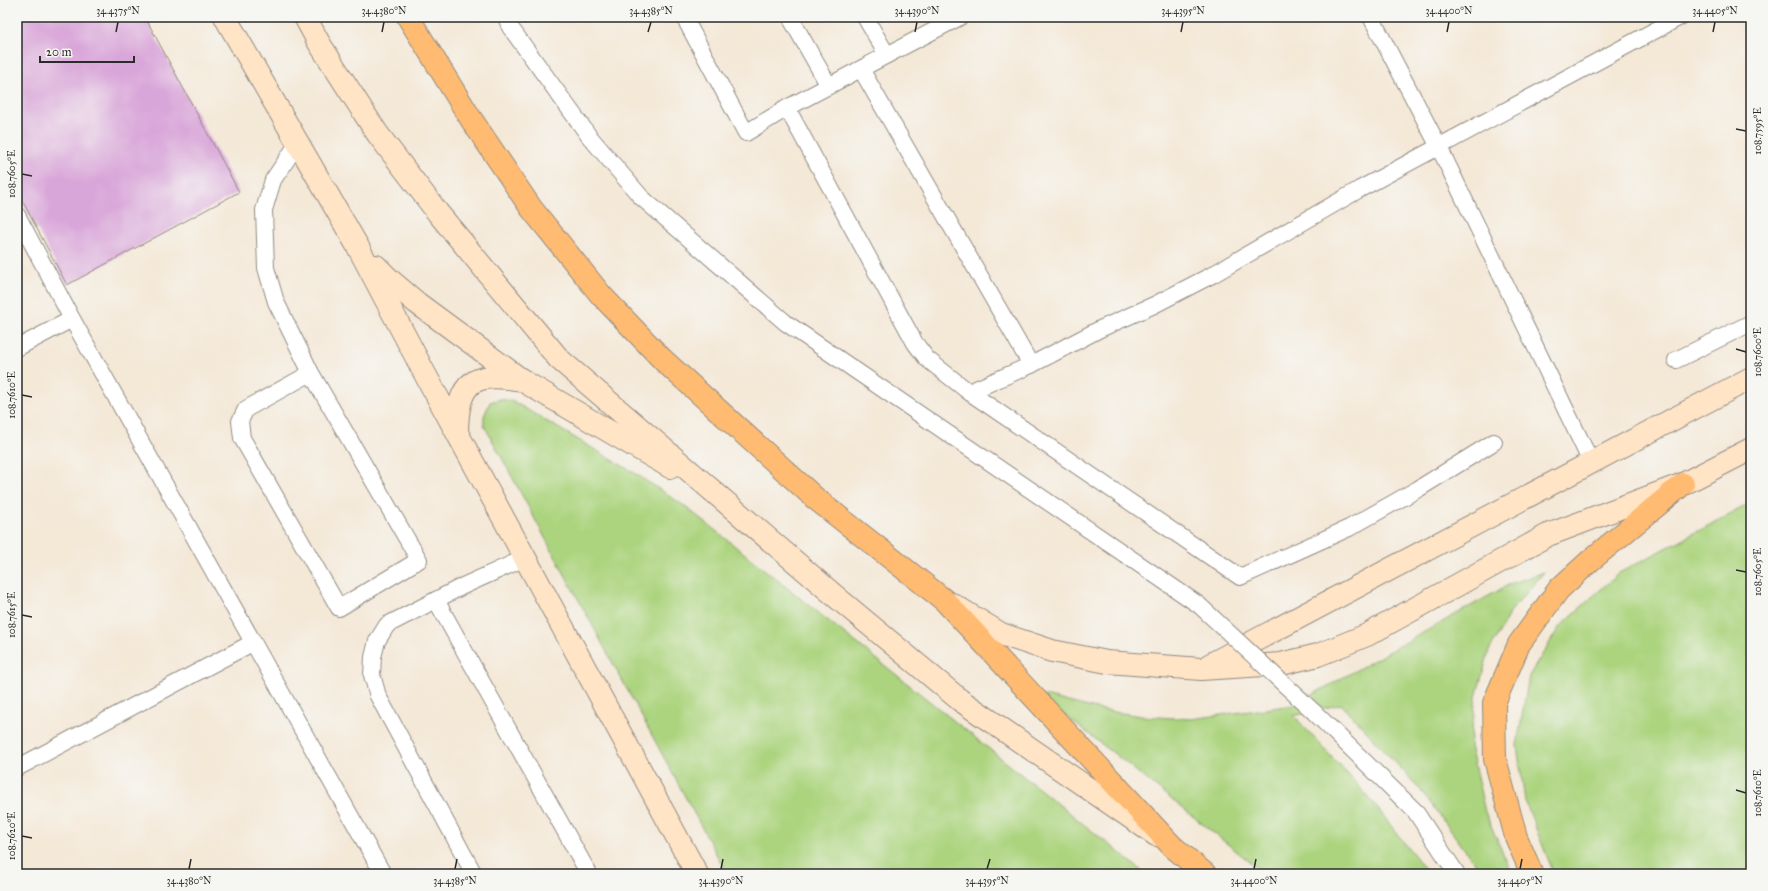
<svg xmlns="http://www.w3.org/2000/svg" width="1768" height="891" viewBox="0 0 1768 891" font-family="'IM FELL Great Primer',serif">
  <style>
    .green { fill: #acd47e; stroke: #6c8054 }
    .building { fill: #d9a6d9 }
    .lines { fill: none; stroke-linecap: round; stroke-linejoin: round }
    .lane-casing { stroke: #908a81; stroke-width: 18 }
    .secondary-casing { stroke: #908a81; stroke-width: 24 }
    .highway-casing { stroke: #908a81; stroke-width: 24 }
    .lane { stroke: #fff; stroke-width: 16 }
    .secondary { stroke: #ffe4c6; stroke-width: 22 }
    .highway { stroke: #ffbb71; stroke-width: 22 }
    .lane-bridge-casing { stroke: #908a81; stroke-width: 18; stroke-linecap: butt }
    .lane-bridge { stroke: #fff; stroke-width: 16 }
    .ticks { fill: none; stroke: #2b2b2b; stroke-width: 1.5 }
    .neatline { fill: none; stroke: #2b2b2b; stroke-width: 1.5 }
    .ticks-label { font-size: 10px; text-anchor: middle; fill: #2b2b2b }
  </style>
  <rect width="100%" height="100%" fill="#f6f6f2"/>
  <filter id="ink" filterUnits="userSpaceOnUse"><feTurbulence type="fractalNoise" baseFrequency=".025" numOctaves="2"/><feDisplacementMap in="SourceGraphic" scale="8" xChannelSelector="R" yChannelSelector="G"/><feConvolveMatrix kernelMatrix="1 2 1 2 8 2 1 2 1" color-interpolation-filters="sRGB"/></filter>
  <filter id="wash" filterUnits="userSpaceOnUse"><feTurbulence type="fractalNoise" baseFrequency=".012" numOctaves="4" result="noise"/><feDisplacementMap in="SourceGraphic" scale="16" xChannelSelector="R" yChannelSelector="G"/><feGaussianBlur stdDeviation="0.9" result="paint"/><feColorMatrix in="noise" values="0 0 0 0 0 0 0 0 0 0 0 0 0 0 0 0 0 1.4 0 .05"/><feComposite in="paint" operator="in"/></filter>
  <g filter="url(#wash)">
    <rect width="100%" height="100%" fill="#f4e8d7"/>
    <g class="green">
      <polygon points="501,399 514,402 633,472 686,507 1146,874 727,874 484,425 484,416 490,402"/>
      <polygon points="1751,503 1751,874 1554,874 1525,801 1517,745 1529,676 1560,626 1619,573"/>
      <polygon points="1544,572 1510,612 1489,651 1476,697 1470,746 1485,812 1512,874 1483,874 1419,788 1341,704 1294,716 1366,794 1429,874 1265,874 1121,759 1037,694 1096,709 1141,716 1191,719 1294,705 1510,584"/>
    </g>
    <g id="blocks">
      <polygon class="building" points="17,17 145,17 239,192 67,285 17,191"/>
    </g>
  </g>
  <g filter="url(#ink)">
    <use href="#blocks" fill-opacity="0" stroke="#908a81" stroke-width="1"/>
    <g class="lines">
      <defs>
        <g id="lane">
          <polyline points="506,17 510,27 589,136 641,197 786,323 1199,605"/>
          <polyline points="684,17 746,133 787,108"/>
          <polyline points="790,17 829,86"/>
          <polyline points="865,17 887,55 960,17"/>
          <polyline points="1371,17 1439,147 1591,462"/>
          <polyline points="887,55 787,108 915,343 927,359 969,392"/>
          <polyline points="861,69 1031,365 969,392 1240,577 1349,528 1418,489 1494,442"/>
          <polyline points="298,143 273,180 264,210 266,268 276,302 311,373 419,560 339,608 242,438 240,421 246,409 311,373"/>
          <polyline points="17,215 72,319 383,874"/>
          <polyline points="17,348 72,319"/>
          <polyline points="1676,360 1751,323"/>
          <polyline points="1031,365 1100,329 1154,305 1212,275 1360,189 1680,17"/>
          <polyline points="436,600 589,874"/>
          <polyline points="1314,712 1415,811 1457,874"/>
          <polyline points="17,768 252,643"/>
          <polyline points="474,874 378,696 372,675 373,657 377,641 387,625 463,586 525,558"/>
        </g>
        <g id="secondary">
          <polyline points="225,17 358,247 425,374 697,874"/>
          <polyline points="305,17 319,43 377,133 438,213 559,359 835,596 960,700 1156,835"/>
          <polyline points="376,266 391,281 417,303 523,381 670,467"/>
          <path d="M457 431C458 381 473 371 522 380"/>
          <polyline points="952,604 1001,634 1052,651 1107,662 1201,669 1281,664 1318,655 1367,635 1548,535 1683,484 1751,449"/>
          <polyline points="1209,665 1751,378"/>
        </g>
        <g id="highway">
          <polyline points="408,17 471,119 531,208 601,295 663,360 816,499 944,600 1172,846 1205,874"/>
          <polyline points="1532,874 1516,837 1495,759 1494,703 1519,644 1559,589 1591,560 1683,484"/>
        </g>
      </defs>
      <use href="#lane" class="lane-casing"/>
      <use href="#secondary" class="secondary-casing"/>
      <use href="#highway" class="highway-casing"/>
      <use href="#lane" class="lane"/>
      <use href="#secondary" class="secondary"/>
      <use href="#highway" class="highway"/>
      <defs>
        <polyline id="lane-bridge" points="1199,605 1314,712"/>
      </defs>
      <use href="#lane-bridge" class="lane-bridge-casing"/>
      <use href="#lane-bridge" class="lane-bridge"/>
    </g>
  </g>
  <path class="ticks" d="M116 32 118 22M382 32 384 22M648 32 651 22M915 32 917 22M1181 32 1183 22M1447 32 1449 22M1713 32 1715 22M1736 129 1746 131M22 174 32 176M1736 349 1746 352M22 395 32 397M1736 570 1746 572M22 615 32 617M1736 790 1746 793M22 836 32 838M189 869 191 859M455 869 457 859M721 869 723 859M987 869 990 859M1254 869 1256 859M1520 869 1522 859"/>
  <rect width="1768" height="891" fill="none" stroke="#f6f6f2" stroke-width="44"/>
  <path d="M40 56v6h94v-6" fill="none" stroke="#2b2b2b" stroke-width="2"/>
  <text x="46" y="56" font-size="12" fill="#2b2b2b" stroke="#f6f6f2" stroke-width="3" paint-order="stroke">20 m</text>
  <rect x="22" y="22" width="1724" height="847" class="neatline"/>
  <g class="ticks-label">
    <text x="118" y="14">34.4375°N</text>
    <text x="384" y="14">34.4380°N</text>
    <text x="651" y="14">34.4385°N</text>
    <text x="917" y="14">34.4390°N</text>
    <text x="1183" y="14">34.4395°N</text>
    <text x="1449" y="14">34.4400°N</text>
    <text x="1715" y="14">34.4405°N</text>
    <text transform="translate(1757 131) rotate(-90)" y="4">108.7595°E</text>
    <text transform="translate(11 174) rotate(-90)" y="4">108.7605°E</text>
    <text transform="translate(1757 352) rotate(-90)" y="4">108.7600°E</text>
    <text transform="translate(11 395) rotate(-90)" y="4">108.7610°E</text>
    <text transform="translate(1757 572) rotate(-90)" y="4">108.7605°E</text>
    <text transform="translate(11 615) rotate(-90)" y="4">108.7615°E</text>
    <text transform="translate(1757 793) rotate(-90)" y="4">108.7610°E</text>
    <text transform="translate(11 836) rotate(-90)" y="4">108.7620°E</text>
    <text x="189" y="884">34.4380°N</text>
    <text x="455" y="884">34.4385°N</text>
    <text x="721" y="884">34.4390°N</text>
    <text x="987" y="884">34.4395°N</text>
    <text x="1254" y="884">34.4400°N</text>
    <text x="1520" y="884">34.4405°N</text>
  </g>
</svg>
